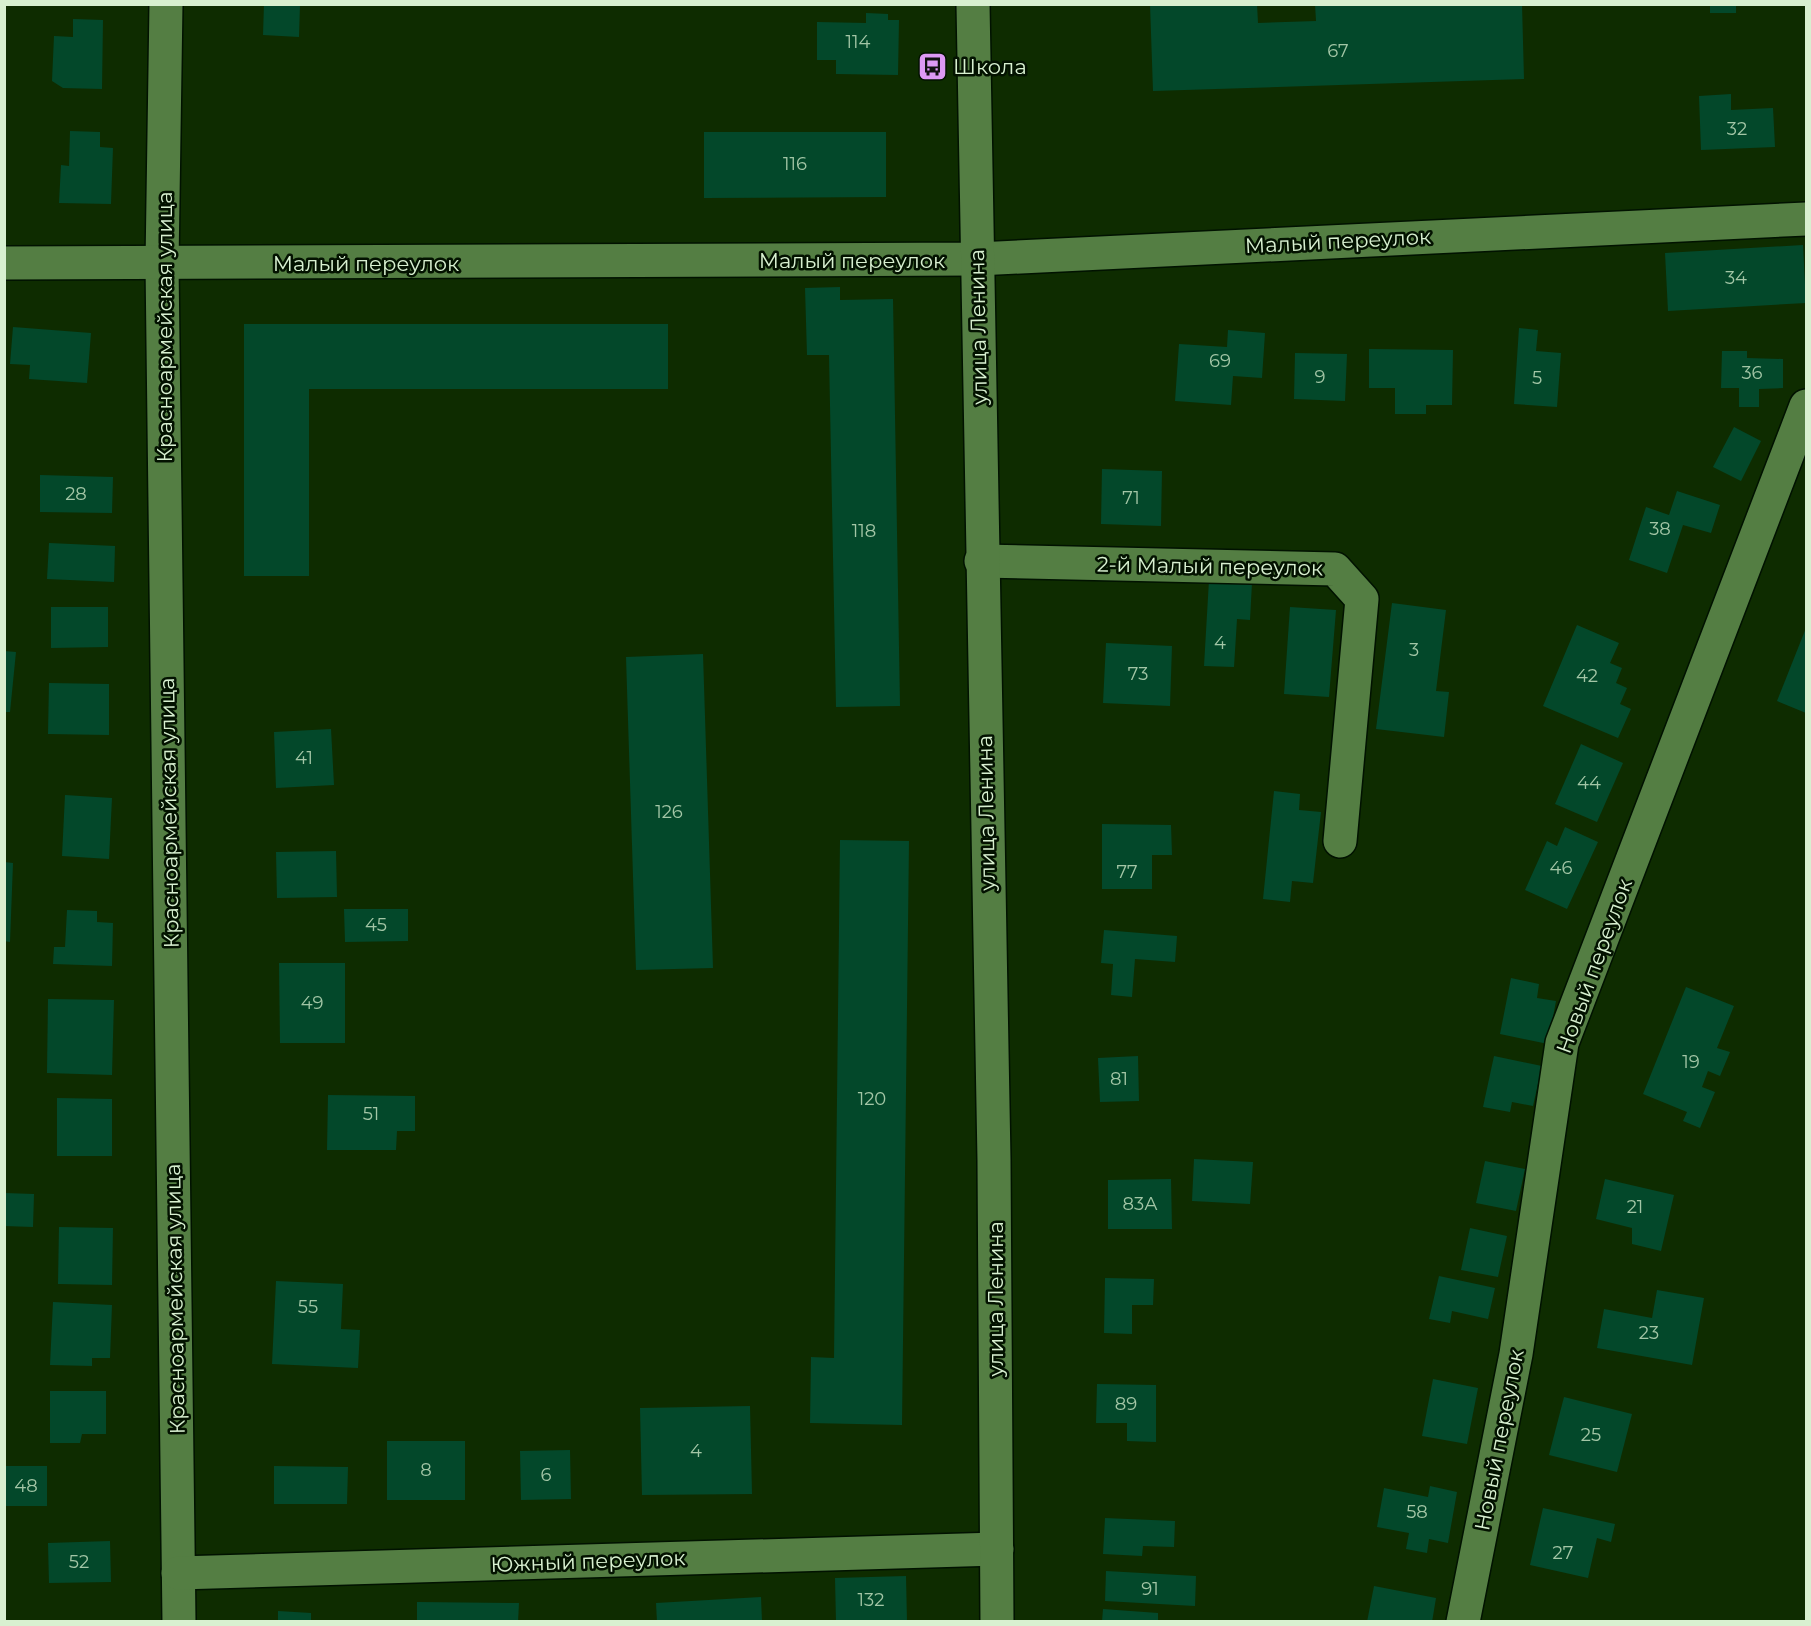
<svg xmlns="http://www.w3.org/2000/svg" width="1811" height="1626" viewBox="0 0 1811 1626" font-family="Montserrat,sans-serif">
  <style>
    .building { fill: #03482a }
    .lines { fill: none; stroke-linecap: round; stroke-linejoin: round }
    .street-casing { stroke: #011200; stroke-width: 36 }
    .secondary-casing { stroke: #011200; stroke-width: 36 }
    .street { stroke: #547e43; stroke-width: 33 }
    .secondary { stroke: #547e43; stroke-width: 33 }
    .labels { text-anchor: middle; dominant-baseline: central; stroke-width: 5; stroke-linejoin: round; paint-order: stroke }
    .number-label { font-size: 18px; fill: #a3c6a6 }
    .poi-label { font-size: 21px; fill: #d8f0d0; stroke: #031200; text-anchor: start }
    .street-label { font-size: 21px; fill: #d8f0d0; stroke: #031200 }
  </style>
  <rect width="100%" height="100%" fill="#0e2c00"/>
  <g class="building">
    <polygon points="264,4 300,4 299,37 263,35"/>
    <polygon points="1150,4 1257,4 1258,23 1316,21 1315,4 1522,4 1524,79 1153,91"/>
    <rect x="1710" y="4" width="26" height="9"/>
    <polygon points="866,13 888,14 888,20 899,20 898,75 836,74 836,60 817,60 817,22 866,23"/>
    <polygon points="73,19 103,20 102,89 63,88 52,81 54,36 73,37"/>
    <polygon points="1731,94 1731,110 1773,108 1775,147 1701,150 1699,96"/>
    <polygon points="70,131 100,132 100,147 113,148 111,204 59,203 61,165 69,166"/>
    <polygon points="704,132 886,132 886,197 704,198"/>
    <polygon points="1803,245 1806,303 1668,311 1665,253"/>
    <polygon points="840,287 840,300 893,299 900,706 836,707 829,355 807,355 805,288"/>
    <polygon points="244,324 668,324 668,389 309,389 309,576 244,576"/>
    <polygon points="13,327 91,333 87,383 29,379 30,365 10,364"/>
    <polygon points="1519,328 1538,330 1536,351 1561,353 1557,407 1514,404"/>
    <polygon points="1228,330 1265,333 1262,378 1233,376 1231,405 1175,401 1179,344 1227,347"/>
    <polygon points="1369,349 1453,350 1452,405 1426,405 1426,414 1395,414 1395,388 1369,388"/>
    <polygon points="1722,351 1747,351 1747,358 1783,359 1783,388 1759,389 1759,407 1739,407 1739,388 1721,388"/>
    <polygon points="1295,353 1347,354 1345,401 1294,399"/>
    <polygon points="1734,427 1761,441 1741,481 1713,467"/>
    <polygon points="1102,469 1162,471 1161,526 1101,524"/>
    <polygon points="40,475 113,477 112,513 40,512"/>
    <polygon points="1677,491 1720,505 1711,533 1683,525 1667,573 1629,560 1646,507 1669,515"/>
    <polygon points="49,543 115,546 114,582 47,579"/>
    <polygon points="1209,580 1252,583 1250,620 1237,619 1234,667 1204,666"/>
    <polygon points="1392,603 1446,610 1436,691 1449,692 1444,737 1376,729"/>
    <polygon points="51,607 108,607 108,647 51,648"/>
    <polygon points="1290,607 1336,610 1329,697 1284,694"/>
    <polygon points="1577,625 1619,643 1610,663 1622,668 1616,683 1627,688 1620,704 1631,709 1618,738 1543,706"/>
    <polygon points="1806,628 1806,713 1777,701"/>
    <polygon points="1106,643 1172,646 1170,706 1103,703"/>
    <polygon points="4,651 16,652 10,712 4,712"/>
    <polygon points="703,654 713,968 636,970 626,657"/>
    <polygon points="49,683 109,684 109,735 48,734"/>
    <polygon points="331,729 334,785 276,788 274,732"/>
    <polygon points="1581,744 1623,763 1597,822 1555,804"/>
    <polygon points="1274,791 1300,794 1299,810 1321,812 1313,883 1292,881 1290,902 1263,899"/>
    <polygon points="65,795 112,798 109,859 62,856"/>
    <polygon points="1102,824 1171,825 1172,855 1152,855 1152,889 1102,889"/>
    <polygon points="1565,827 1598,842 1567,909 1525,890 1547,841 1557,846"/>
    <polygon points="840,840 909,841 902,1425 810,1423 811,1357 834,1358"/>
    <polygon points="336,851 337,897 277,898 276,852"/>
    <polygon points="4,862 13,863 10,942 4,941"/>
    <polygon points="344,909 408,909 408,941 345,942"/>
    <polygon points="67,910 97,911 97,922 113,923 112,966 53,964 54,947 65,947"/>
    <polygon points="1104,930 1177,936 1175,962 1135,959 1132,997 1111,995 1113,964 1101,963"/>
    <polygon points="279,963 345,963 345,1043 280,1043"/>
    <polygon points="1511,978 1539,984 1537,998 1556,1001 1548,1044 1500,1034"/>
    <polygon points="1686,987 1734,1006 1717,1048 1730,1052 1720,1076 1708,1071 1702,1087 1715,1092 1700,1128 1683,1121 1687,1112 1643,1094"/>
    <polygon points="48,999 114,1000 112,1075 47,1073"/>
    <polygon points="1138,1056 1139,1101 1100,1102 1098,1058"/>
    <polygon points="1494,1056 1542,1066 1533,1106 1512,1102 1510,1112 1483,1107"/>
    <polygon points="328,1095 415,1096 415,1131 397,1131 396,1150 327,1150"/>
    <polygon points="57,1098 112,1099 112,1156 57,1156"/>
    <polygon points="1194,1159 1253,1162 1250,1204 1192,1201"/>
    <polygon points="1485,1161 1525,1169 1516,1211 1476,1203"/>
    <polygon points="1171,1179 1172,1229 1108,1229 1108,1180"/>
    <polygon points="1605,1179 1674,1195 1661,1251 1632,1244 1632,1228 1596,1219"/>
    <polygon points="4,1193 34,1194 33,1227 4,1226"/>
    <polygon points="59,1227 113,1228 112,1285 58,1284"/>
    <polygon points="1470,1228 1507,1236 1498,1277 1461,1270"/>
    <polygon points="1439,1276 1495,1288 1488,1319 1452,1311 1450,1323 1429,1319"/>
    <polygon points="1105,1278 1154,1279 1153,1305 1132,1305 1132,1334 1104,1333"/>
    <polygon points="276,1281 343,1284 341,1329 360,1330 358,1368 272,1364"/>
    <polygon points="1657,1290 1704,1298 1692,1365 1597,1348 1604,1309 1652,1318"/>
    <polygon points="53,1302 112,1305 110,1358 92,1358 92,1366 50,1365"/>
    <polygon points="1433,1379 1478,1388 1467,1444 1422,1436"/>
    <polygon points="1097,1384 1156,1385 1156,1442 1127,1441 1127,1423 1096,1423"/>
    <polygon points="50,1391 106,1391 106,1434 82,1434 80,1443 50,1443"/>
    <polygon points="1564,1397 1632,1414 1617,1472 1549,1455"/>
    <polygon points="750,1406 752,1494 642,1495 640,1408"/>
    <rect x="387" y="1441" width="78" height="59"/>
    <polygon points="570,1450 571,1499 521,1500 520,1451"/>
    <rect x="4" y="1466" width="43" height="40"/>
    <polygon points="274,1466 348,1467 347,1504 274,1504"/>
    <polygon points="1430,1486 1457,1492 1448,1543 1429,1539 1427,1553 1406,1549 1409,1533 1377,1527 1384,1488 1428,1497"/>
    <polygon points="1543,1508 1615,1524 1611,1542 1597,1538 1588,1578 1530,1565"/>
    <polygon points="1105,1518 1175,1521 1174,1547 1143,1546 1142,1556 1103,1554"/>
    <polygon points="110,1541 111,1582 49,1583 48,1543"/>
    <polygon points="1106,1571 1196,1576 1195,1606 1105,1601"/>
    <polygon points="906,1576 907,1622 836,1622 835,1578"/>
    <polygon points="1374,1586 1436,1598 1432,1622 1367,1622"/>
    <polygon points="761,1597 762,1622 657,1622 656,1603"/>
    <polygon points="417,1602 519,1603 518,1622 417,1622"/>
    <polygon points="1103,1609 1158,1613 1158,1622 1102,1622"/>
    <polygon points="278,1611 311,1613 311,1622 278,1622"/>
  </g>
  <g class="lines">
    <defs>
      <g id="street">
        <polyline points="166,4 162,264 179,1622"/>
        <polyline points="4,263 977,259 1806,219"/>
        <polyline points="981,561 1335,569 1362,599 1340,841"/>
        <polyline points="178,1573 997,1549"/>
        <polyline points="1463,1622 1516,1354 1562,1043 1806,406"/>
      </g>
      <polyline id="secondary" points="973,4 994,1160 997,1622"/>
    </defs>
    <use href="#street" class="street-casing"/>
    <use href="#secondary" class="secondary-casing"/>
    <use href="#street" class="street"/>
    <use href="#secondary" class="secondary"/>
  </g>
  <defs>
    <symbol id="bus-square" viewBox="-11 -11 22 22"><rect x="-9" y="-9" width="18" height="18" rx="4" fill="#dd99f4" stroke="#031200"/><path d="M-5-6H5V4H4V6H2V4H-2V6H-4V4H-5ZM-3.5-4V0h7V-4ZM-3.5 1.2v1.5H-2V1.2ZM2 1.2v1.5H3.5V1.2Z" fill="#111"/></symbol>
  </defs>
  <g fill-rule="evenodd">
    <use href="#bus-square" x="916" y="50" width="33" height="33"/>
  </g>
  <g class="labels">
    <g class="number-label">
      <text x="858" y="42">114</text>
      <text x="1338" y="51">67</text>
      <text x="1737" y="129">32</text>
      <text x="795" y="164">116</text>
      <text x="1736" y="278">34</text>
      <text x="1220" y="361">69</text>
      <text x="1752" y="373">36</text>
      <text x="1320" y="377">9</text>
      <text x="1537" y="378">5</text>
      <text x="76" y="494">28</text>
      <text x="1131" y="498">71</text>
      <text x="1660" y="529">38</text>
      <text x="864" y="531">118</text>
      <text x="1220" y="643">4</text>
      <text x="1414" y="650">3</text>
      <text x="1138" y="674">73</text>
      <text x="1587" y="676">42</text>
      <text x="304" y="758">41</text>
      <text x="1589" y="783">44</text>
      <text x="669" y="812">126</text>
      <text x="1561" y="868">46</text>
      <text x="1127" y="872">77</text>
      <text x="376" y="925">45</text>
      <text x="312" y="1003">49</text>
      <text x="1691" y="1062">19</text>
      <text x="1119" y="1079">81</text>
      <text x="872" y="1099">120</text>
      <text x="371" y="1114">51</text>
      <text x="1140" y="1204">83А</text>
      <text x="1635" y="1207">21</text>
      <text x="308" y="1307">55</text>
      <text x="1649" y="1333">23</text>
      <text x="1126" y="1404">89</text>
      <text x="1591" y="1435">25</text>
      <text x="696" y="1451">4</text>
      <text x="426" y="1470">8</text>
      <text x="546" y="1475">6</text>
      <text x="26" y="1486">48</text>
      <text x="1417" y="1512">58</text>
      <text x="1563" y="1553">27</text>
      <text x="79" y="1562">52</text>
      <text x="1150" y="1589">91</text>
      <text x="871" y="1600">132</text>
    </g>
    <g class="poi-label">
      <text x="953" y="66">Школа</text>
    </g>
    <g class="street-label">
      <text transform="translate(1338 241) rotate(-3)">Малый переулок</text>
      <text x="852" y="260">Малый переулок</text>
      <text x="366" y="263">Малый переулок</text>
      <text transform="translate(164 327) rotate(-90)">Красноармейская улица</text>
      <text transform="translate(978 327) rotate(-91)">улица Ленина</text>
      <text transform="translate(1210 566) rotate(1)">2-й Малый переулок</text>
      <text transform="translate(169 813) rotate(-91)">Красноармейская улица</text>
      <text transform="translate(986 813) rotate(-91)">улица Ленина</text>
      <text transform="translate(1594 966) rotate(-70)">Новый переулок</text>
      <text transform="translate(175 1299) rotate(-91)">Красноармейская улица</text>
      <text transform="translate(995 1299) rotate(-90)">улица Ленина</text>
      <text transform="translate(1499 1440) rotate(-79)">Новый переулок</text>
      <text transform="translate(588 1561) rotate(-2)">Южный переулок</text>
    </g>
  </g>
  <rect width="1811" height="1626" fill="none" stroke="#d8f0d0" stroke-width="12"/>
</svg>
